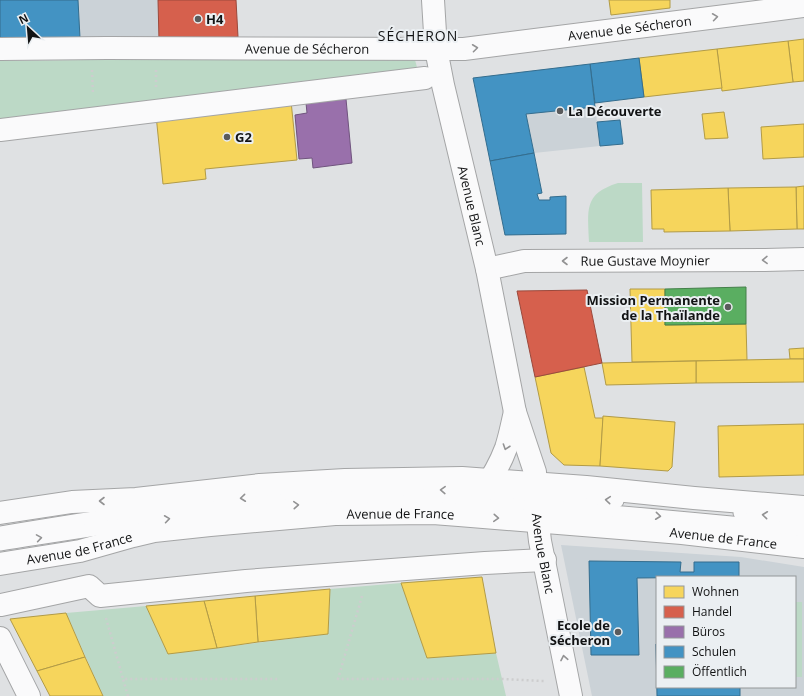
<svg xmlns="http://www.w3.org/2000/svg" width="804" height="696" viewBox="0 0 804 696" font-family="'Open Sans',sans-serif">
  <style>
    .built { fill: #cbd2d7; fill-rule: evenodd }
    .green { fill: #bcd9c6 }
    .homes { fill: #f6d55c; stroke: #b29b46 }
    .shops { fill: #d6604d; stroke: #9b493c }
    .offices { fill: #9970ab; stroke: #70547e }
    .schools { fill: #4393c3; stroke: #346d8e }
    .public { fill: #5aae61; stroke: #44804a }
    .lines { fill: none; stroke-linecap: round; stroke-linejoin: round }
    .lane-casing { stroke: #a4a5a6; stroke-width: 15 }
    .street-casing { stroke: #a4a5a6; stroke-width: 24 }
    .secondary-casing { stroke: #a4a5a6; stroke-width: 24 }
    .path { stroke: #cdcdce; stroke-width: 2.5; stroke-dasharray: 2 3; stroke-linecap: butt }
    .lane { stroke: #fafafb; stroke-width: 13 }
    .street { stroke: #fafafb; stroke-width: 22 }
    .secondary { stroke: #fafafb; stroke-width: 22 }
    .oneway { stroke: #929293 }
    .poi-dot { fill: #5a5b5c; stroke: #ebeff2; stroke-width: 1.5 }
    .labels { text-anchor: middle; dominant-baseline: central; stroke-width: 4; stroke-linejoin: round; paint-order: stroke }
    .poi-label { font-size: 13px; font-weight: bold; fill: #121314; stroke: #ebeff2; text-anchor: start }
    .street-label { font-size: 13px; fill: #121314; stroke: #ebeff2 }
    .neighbourhood-label { font-size: 14px; letter-spacing: 1px; fill: #121314; stroke: #ebeff2 }
  </style>
  <rect width="100%" height="100%" fill="#dfe1e3"/>
  <g class="built">
    <polygon points="0,0 236,0 238,37 0,39"/>
    <polygon points="590,64 600,146 534,153 518,72"/>
    <path d="M561 545 741 557 804 567V696H592ZM657 577H795V687H657Z"/>
  </g>
  <g class="green">
    <polygon points="414,56 419,75 0,127 0,61"/>
    <path d="M618 183H642L643 242H589C588 210 583 194 618 183Z"/>
    <polygon points="401,583 427,658 496,653 506,696 103,696 66,613 146,606 168,654 328,634 330,589"/>
    <rect x="795" y="602" width="7" height="75"/>
  </g>
  <g class="homes">
    <polygon points="609,0 670,0 670,8 611,15"/>
    <polygon points="804,39 804,81 793,82 788,41"/>
    <polygon points="788,41 793,82 722,91 717,49"/>
    <polygon points="717,49 722,88 644,97 639,58"/>
    <polygon points="291,101 297,160 205,169 206,179 163,184 156,115"/>
    <polygon points="724,112 728,138 705,139 702,114"/>
    <polygon points="804,124 804,157 763,159 761,127"/>
    <polygon points="804,186 804,229 797,229 796,187"/>
    <polygon points="796,187 797,229 730,231 728,188"/>
    <polygon points="728,188 730,231 664,232 664,229 652,229 651,190"/>
    <polygon points="630,289 665,289 665,325 746,324 747,360 632,362"/>
    <polygon points="804,348 804,359 790,359 789,349"/>
    <polygon points="790,359 804,359 804,382 696,383 696,361"/>
    <polygon points="696,361 696,383 606,385 602,363"/>
    <polygon points="584,367 595,418 603,418 600,466 564,465 551,453 535,377"/>
    <polygon points="603,416 675,422 672,467 668,471 600,466"/>
    <polygon points="804,424 804,475 719,477 718,426"/>
    <polygon points="482,577 496,653 427,658 401,583"/>
    <polygon points="330,589 328,634 258,642 255,596"/>
    <polygon points="255,596 258,642 217,648 204,601"/>
    <polygon points="204,601 217,648 168,654 146,606"/>
    <polygon points="66,613 85,657 37,671 10,619"/>
    <polygon points="85,657 103,696 50,696 37,671"/>
  </g>
  <g class="shops">
    <polygon points="158,0 236,0 238,37 159,40"/>
    <polygon points="587,290 602,363 535,377 517,291"/>
  </g>
  <polygon class="offices" points="346,99 352,163 313,168 312,158 299,159 295,115 307,113 306,103"/>
  <g class="schools">
    <polygon points="0,0 78,0 80,38 0,38"/>
    <polygon points="639,58 644,97 595,103 590,64"/>
    <polygon points="590,64 595,107 526,114 534,153 490,161 473,78"/>
    <polygon points="620,120 623,144 600,146 597,122"/>
    <polygon points="534,153 542,193 537,194 539,200 550,200 550,197 566,196 566,234 505,235 490,161"/>
    <polygon points="589,561 681,562 680,572 694,572 694,562 739,562 739,577 637,578 639,655 591,655"/>
    <polygon points="656,644 657,687 740,687 740,696 657,696"/>
  </g>
  <polygon class="public" points="746,287 746,324 665,325 665,289"/>
  <g class="lines">
    <defs>
      <g id="lane">
        <polyline points="740,513 804,519"/>
        <path d="M0 533C91 518 183 503 275 495 389 486 503 492 617 501"/>
        <path d="M0 544C109 527 219 508 330 503 489 497 646 515 804 530"/>
      </g>
      <g id="street">
        <path id="s1" d="M433 0 436 49 443 85 487 269 515 412 535 472 536 506 540 541 571 696"/>
        <path id="s2" d="M0 49 107 48 464 49 804 6"/>
        <polyline points="0,130 425,78"/>
        <path id="s3" d="M487 269 524 261 765 260 804 259"/>
        <path d="M482 492C492 478 500 464 506 448 510 436 512 424 515 412"/>
        <polyline points="1,605 89,586 100,596 246,581 485,563 545,560"/>
        <polyline points="0,638 29,696"/>
      </g>
      <g id="secondary">
        <polyline points="0,513 72,502 136,499 260,485 345,480 462,478 586,487 694,498 804,507"/>
        <path id="s4" d="M0 564 80 551 133 536 154 531 210 525 335 514 433 513 459 515 682 533 804 547"/>
      </g>
    </defs>
    <use href="#lane" class="lane-casing"/>
    <use href="#street" class="street-casing"/>
    <use href="#secondary" class="secondary-casing"/>
    <g class="path">
      <polyline points="92,70 93,95"/>
      <polyline points="156,70 156,87"/>
      <polyline points="362,596 338,679 502,679 544,681"/>
      <polyline points="106,618 123,679"/>
      <polyline points="128,696 123,679 278,679"/>
    </g>
    <use href="#lane" class="lane"/>
    <use href="#street" class="street"/>
    <use href="#secondary" class="secondary"/>
  </g>
  <defs><path id="oneway-chevron" d="M-2-3.5L2.5 0L-2 3.5" fill="none" stroke-width="1.6" stroke-linecap="round" stroke-linejoin="round"/></defs>
  <g class="oneway">
    <use href="#oneway-chevron" transform="translate(715 17) rotate(-8)"/>
    <use href="#oneway-chevron" transform="translate(475 48) rotate(-7)"/>
    <use href="#oneway-chevron" transform="translate(765 260) rotate(179)"/>
    <use href="#oneway-chevron" transform="translate(565 261) rotate(-180)"/>
    <use href="#oneway-chevron" transform="translate(506 447) rotate(109)"/>
    <use href="#oneway-chevron" transform="translate(443 490) rotate(-178)"/>
    <use href="#oneway-chevron" transform="translate(243 498) rotate(174)"/>
    <use href="#oneway-chevron" transform="translate(608 500) rotate(-175)"/>
    <use href="#oneway-chevron" transform="translate(102 501) rotate(180)"/>
    <use href="#oneway-chevron" transform="translate(296 505) rotate(-4)"/>
    <use href="#oneway-chevron" transform="translate(765 515) rotate(-174)"/>
    <use href="#oneway-chevron" transform="translate(658 516) rotate(6)"/>
    <use href="#oneway-chevron" transform="translate(496 518) rotate(4)"/>
    <use href="#oneway-chevron" transform="translate(167 519) rotate(-8)"/>
    <use href="#oneway-chevron" transform="translate(39 538) rotate(-9)"/>
    <use href="#oneway-chevron" transform="translate(564 658) rotate(-101)"/>
  </g>
  <g class="poi-dot">
    <circle cx="198" cy="19" r="4"/>
    <circle cx="560" cy="111" r="4"/>
    <circle cx="227" cy="137" r="4"/>
    <circle cx="728" cy="307" r="4"/>
    <circle cx="618" cy="632" r="4"/>
  </g>
  <g class="labels">
    <g class="poi-label">
      <text x="206" y="19">H4</text>
      <text x="568" y="111">La Découverte</text>
      <text x="235" y="137">G2</text>
      <text x="720" y="300" text-anchor="end">Mission Permanente<tspan x="720" dy="15">de la Thaïlande</tspan></text>
      <text x="610" y="625" text-anchor="end">Ecole de<tspan x="610" dy="15">Sécheron</tspan></text>
    </g>
    <g class="street-label">
      <text stroke="none"><textPath href="#s2" startOffset="631">Avenue de Sécheron</textPath></text>
      <text stroke="none"><textPath href="#s2" startOffset="307">Avenue de Sécheron</textPath></text>
      <text stroke="none"><textPath href="#s1" startOffset="210">Avenue Blanc</textPath></text>
      <text stroke="none"><textPath href="#s3" startOffset="159">Rue Gustave Moynier</textPath></text>
      <text stroke="none"><textPath href="#s4" startOffset="405">Avenue de France</textPath></text>
      <text stroke="none"><textPath href="#s4" startOffset="729">Avenue de France</textPath></text>
      <text stroke="none"><textPath href="#s4" startOffset="81">Avenue de France</textPath></text>
      <text stroke="none"><textPath href="#s1" startOffset="566">Avenue Blanc</textPath></text>
    </g>
    <g class="neighbourhood-label">
      <text x="418" y="35">SÉCHERON</text>
    </g>
  </g>
  <rect x="656" y="576" width="140" height="112" fill="#ebeff2" stroke="#949799"/>
  <rect x="664" y="586" width="20" height="12" fill="#f6d55c" stroke="#949799"/>
  <text x="692" y="596" font-size="12" fill="#121314">Wohnen</text>
  <rect x="664" y="606" width="20" height="12" fill="#d6604d" stroke="#949799"/>
  <text x="692" y="616" font-size="12" fill="#121314">Handel</text>
  <rect x="664" y="626" width="20" height="12" fill="#9970ab" stroke="#949799"/>
  <text x="692" y="636" font-size="12" fill="#121314">Büros</text>
  <rect x="664" y="646" width="20" height="12" fill="#4393c3" stroke="#949799"/>
  <text x="692" y="656" font-size="12" fill="#121314">Schulen</text>
  <rect x="664" y="666" width="20" height="12" fill="#5aae61" stroke="#949799"/>
  <text x="692" y="676" font-size="12" fill="#121314">Öffentlich</text>
  <g transform="translate(28 28) rotate(334)" stroke="#ebeff2" stroke-width="3" paint-order="stroke">
  <path d="M0-3L7 15L0 10L-7 15Z" fill="#121314"/>
  <text y="-6" font-size="11" font-weight="bold" text-anchor="middle" fill="#121314">N</text>
  </g>
</svg>
